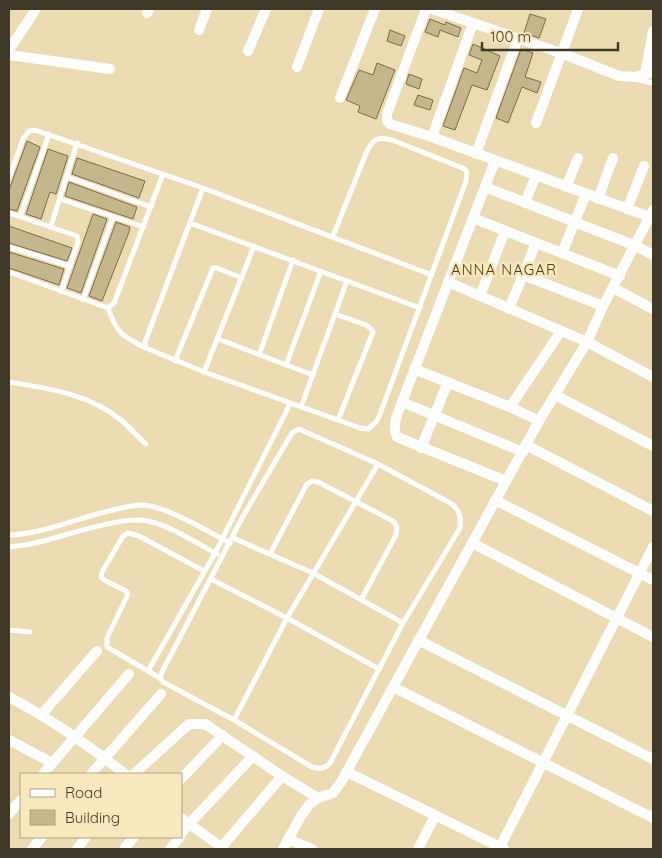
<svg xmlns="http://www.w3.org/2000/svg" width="662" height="858" viewBox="0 0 662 858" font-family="Quicksand,sans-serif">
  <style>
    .building { fill: #c6b68c; stroke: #7a6a43 }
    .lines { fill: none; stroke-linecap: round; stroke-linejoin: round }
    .service { stroke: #fff; stroke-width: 5 }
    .minor { stroke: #fff; stroke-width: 10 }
    .labels { text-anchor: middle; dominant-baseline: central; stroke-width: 5; stroke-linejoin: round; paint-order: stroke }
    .quarter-label { font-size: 15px; letter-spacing: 1px; fill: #493b14; stroke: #fae8bd }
  </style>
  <rect width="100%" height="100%" fill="#ecdbb0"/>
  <g class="building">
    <polygon points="530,14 546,19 539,38 524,33"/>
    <polygon points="430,19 445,25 446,22 461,28 458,37 440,30 438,37 425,32"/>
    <polygon points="390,30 405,36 401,46 387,41"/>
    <polygon points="473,44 500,56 487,90 472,85 455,130 443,126 464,68 477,73 482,60 469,55"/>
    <polygon points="521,49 533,53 525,77 541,82 537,93 522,87 508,123 496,118"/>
    <polygon points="377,63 395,70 376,119 358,112 360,106 346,100 359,70 373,75"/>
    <polygon points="409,74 422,79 419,89 406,84"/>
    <polygon points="418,95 433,100 430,110 414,105"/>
    <polygon points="27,141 40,147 17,211 9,209 9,190"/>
    <polygon points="48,149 68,156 56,194 50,192 41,219 26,214"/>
    <polygon points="77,158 145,181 139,198 72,174"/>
    <polygon points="69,182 137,207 133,219 65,196"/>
    <polygon points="93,214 107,219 81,293 67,288"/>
    <polygon points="116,222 130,227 129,232 102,301 89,296"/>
    <polygon points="9,226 72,248 67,261 9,243"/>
    <polygon points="9,252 64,269 59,285 9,268"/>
  </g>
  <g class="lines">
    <g class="service">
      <polyline points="634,79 653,83"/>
      <polyline points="67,177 151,207"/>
      <polyline points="9,178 23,139 29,131 35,130 203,188 432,275"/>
      <path d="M203 188 145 342 146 348 204 372 360 428 368 429 376 422 379 417 466 181 467 173 465 169 392 140C378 137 374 137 367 151L333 236"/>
      <polyline points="60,199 144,227"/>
      <polyline points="9,213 77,236 78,240 77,245 61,292"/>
      <polyline points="20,217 49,134"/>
      <polyline points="190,223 420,308"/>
      <polyline points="51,226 77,143"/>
      <polyline points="9,247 70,266"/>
      <polyline points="9,272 108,308"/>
      <polyline points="83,300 113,217"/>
      <polyline points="108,308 114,303 163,174"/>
      <path d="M108 308C117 334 122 336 146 348"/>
      <polyline points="335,314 366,325 370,328 373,332 338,420"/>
      <polyline points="218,339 313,375"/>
      <polyline points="259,355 293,260"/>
      <polyline points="175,361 213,268 217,268 242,278"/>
      <polyline points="286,365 321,271"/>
      <polyline points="204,372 254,246"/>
      <path d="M9 382C47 388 90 394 121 420 129 427 137 436 146 444"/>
      <polyline points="301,407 347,281"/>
      <path d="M299 429 378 464 452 504C460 511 461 517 460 528L403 623 330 763C325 769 320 769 312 767L234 720 163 682 160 678 162 672 242 518 289 438 293 432Z"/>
      <path d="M9 535C44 534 79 517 113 510 122 508 133 505 143 505 168 507 207 531 230 543"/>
      <polyline points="233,538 313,573 403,623"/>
      <path d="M9 547C18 546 27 545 35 543 63 537 122 515 148 521 173 527 195 542 217 554"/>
      <polyline points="270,554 307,484 312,481 318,482 393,521 397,527 396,535 361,600"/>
      <polyline points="211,579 287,618 379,669"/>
      <polyline points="9,630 30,632"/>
      <polyline points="148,671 215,553 290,404"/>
      <polyline points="160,678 107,647 107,638 128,594 126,591 104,580 101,577 102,572 123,536 128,533 139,536 204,571"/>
      <polyline points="234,720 287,618 378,464"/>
    </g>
    <g class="minor">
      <polyline points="426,9 387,114 387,121 390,124 432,137 650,217"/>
      <polyline points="432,9 561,53 619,76 635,77 653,72"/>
      <polyline points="147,13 149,9"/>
      <polyline points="199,30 207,9"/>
      <polyline points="9,50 36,9"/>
      <polyline points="248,51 266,9"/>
      <polyline points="9,55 110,69"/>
      <polyline points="297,67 319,9"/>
      <polyline points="645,74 653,31"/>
      <polyline points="340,98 375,9"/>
      <polyline points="536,123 578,9"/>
      <polyline points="432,137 473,23"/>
      <polyline points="476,154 518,38"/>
      <path d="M495 161 402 402C398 413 391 426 397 437L506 481"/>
      <polyline points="485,187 636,246 653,255"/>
      <polyline points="566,187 578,158"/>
      <polyline points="598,199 613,158"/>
      <polyline points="525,203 536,175"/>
      <polyline points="627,209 644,166"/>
      <polyline points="473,218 620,276"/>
      <polyline points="562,253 586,194"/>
      <polyline points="523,275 603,306"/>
      <polyline points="448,282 587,342 653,377"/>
      <polyline points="613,288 653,309"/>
      <polyline points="480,296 505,231"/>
      <polyline points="509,309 536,243"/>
      <polyline points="414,369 510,407 539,421"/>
      <polyline points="555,395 653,446"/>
      <polyline points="402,402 523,452"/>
      <polyline points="510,407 561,331"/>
      <polyline points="526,445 653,511"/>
      <polyline points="421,448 448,382"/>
      <polyline points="495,500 653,580"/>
      <polyline points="472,543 653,637"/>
      <polyline points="418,640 653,759"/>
      <polyline points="393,687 653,818"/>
      <path d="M9 697C51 719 88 745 125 774"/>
      <polyline points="42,714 97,651"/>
      <polyline points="9,740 52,763"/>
      <polyline points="347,772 504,849"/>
      <polyline points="43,774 129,674"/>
      <polyline points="91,774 161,694"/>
      <polyline points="134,774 189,724 205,724 282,776 318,798"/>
      <polyline points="181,779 223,735"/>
      <polyline points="9,814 21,800"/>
      <polyline points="181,818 224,849"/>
      <polyline points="181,834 189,824 253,756"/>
      <polyline points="288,839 312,849"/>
      <polyline points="500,847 653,547"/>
      <polyline points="32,849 42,837"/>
      <polyline points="77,849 86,837"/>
      <polyline points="124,849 134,837"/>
      <polyline points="170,849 180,837"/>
      <polyline points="220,849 282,776"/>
      <polyline points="283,849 301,816 309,805 318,798 333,793 341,782 539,421 587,342 603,306 653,210"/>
      <polyline points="418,849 435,816"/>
    </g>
  </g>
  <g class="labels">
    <g class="quarter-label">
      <text x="504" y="269">ANNA NAGAR</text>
    </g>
  </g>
  <rect width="662" height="858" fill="none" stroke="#403928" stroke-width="20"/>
  <rect x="20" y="773" width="162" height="65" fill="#fae8bd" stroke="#b0a281"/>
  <rect x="30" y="789" width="25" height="8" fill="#ffffff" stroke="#b0a281"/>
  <text x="65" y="798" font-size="15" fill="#403928">Road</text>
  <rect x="30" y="810" width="25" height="15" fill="#c6b68c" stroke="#b0a281"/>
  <text x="65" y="823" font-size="15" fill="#403928">Building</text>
  <path d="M482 42v8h136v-8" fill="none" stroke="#403928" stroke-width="2.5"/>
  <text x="490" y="42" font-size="15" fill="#403928" stroke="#fae8bd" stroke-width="4" paint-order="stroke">100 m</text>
</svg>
